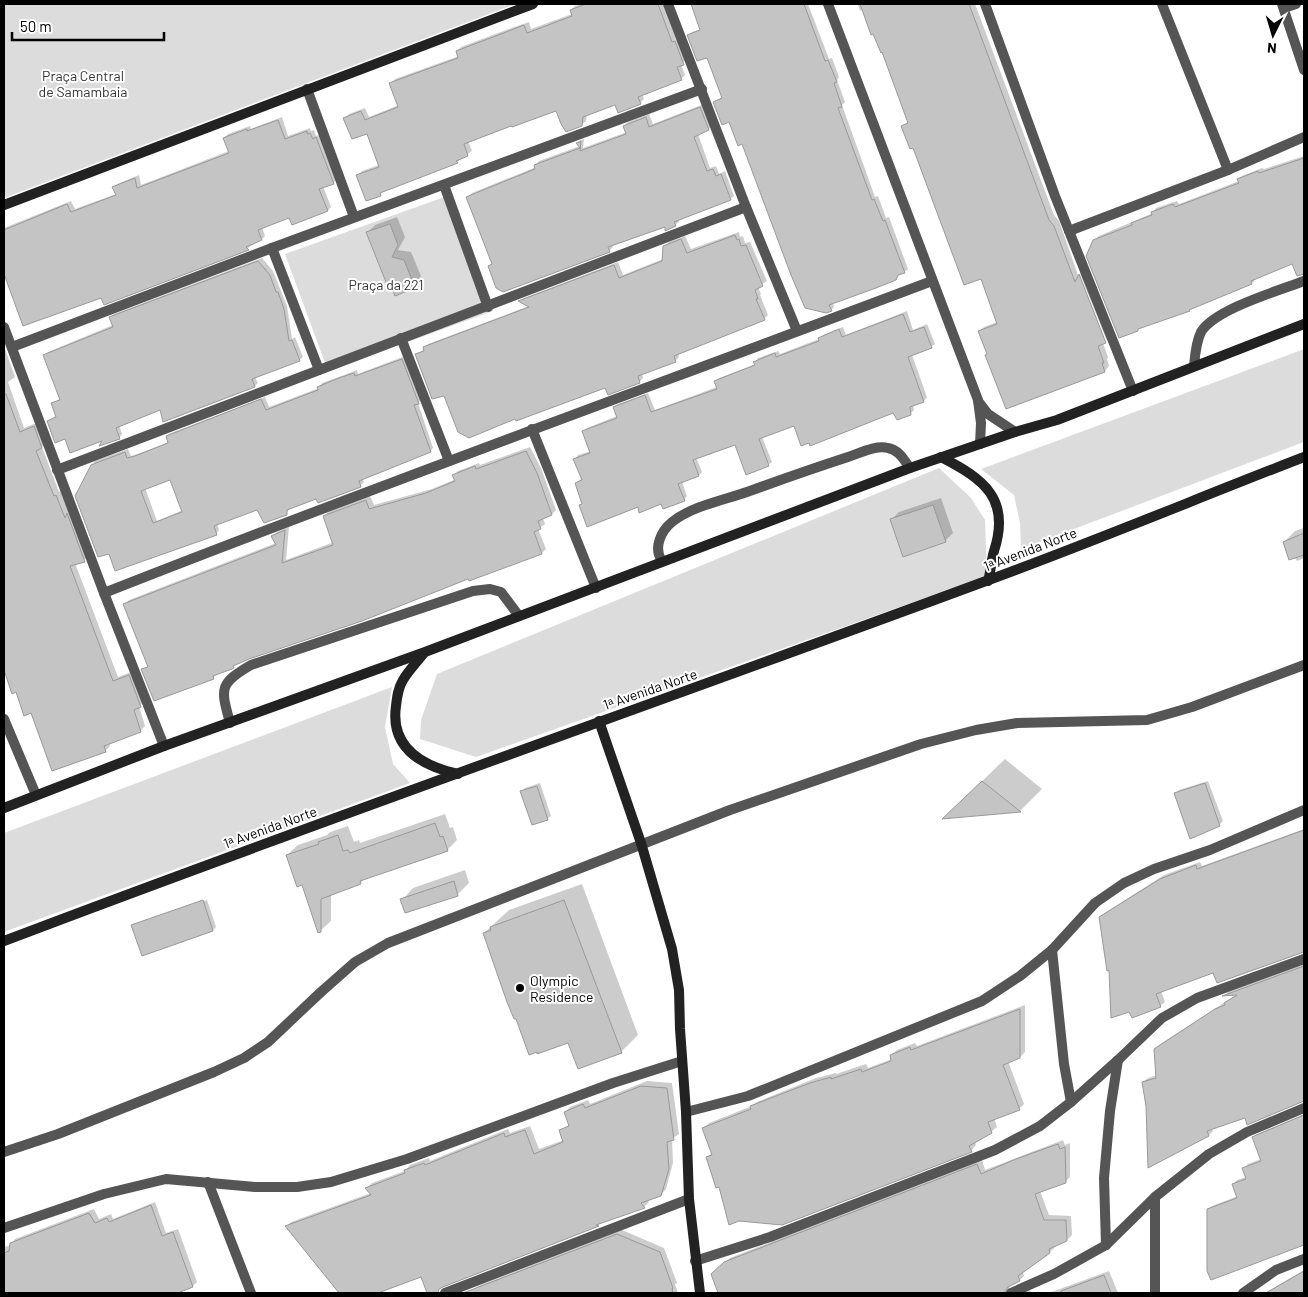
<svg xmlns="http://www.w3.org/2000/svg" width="1308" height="1297" viewBox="0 0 1308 1297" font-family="Barlow,sans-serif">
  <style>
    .green { fill: #dcdcdc }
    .shadow { fill: #0003; fill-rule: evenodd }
    .building { fill: #c4c4c4; stroke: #999; fill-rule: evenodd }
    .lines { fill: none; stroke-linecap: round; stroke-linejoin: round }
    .street { stroke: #555; stroke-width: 10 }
    .secondary { stroke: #222; stroke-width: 10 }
    .poi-dot { fill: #000; stroke: #fff; stroke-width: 2 }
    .labels { text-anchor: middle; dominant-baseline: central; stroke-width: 4; stroke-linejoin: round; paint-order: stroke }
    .park-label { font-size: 14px; fill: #333; stroke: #fff }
    .street-label { font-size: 14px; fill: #000; stroke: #fff }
    .poi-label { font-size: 14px; fill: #000; stroke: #fff; text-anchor: start }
  </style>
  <rect width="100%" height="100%" fill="#fff"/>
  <g class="green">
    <polygon points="4,4 515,4 4,198"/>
    <polygon points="450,195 493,311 328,371 285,254"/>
    <polygon points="1304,349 1304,442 1021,549 1020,523 1014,495 981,469"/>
    <polygon points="939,468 971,498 985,520 987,576 476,757 420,739 421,720 437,674"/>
    <polygon points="392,687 385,727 393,764 410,783 4,932 4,833"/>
  </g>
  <g class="shadow">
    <polygon points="582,4 663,4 676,39 679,37 687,59 681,64 685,75 681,79 642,94 644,99 640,103 616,104 587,114 586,121 581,125 556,110 512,124 468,141 472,151 457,162 384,190 380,195 358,175 362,171 379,165 367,132 345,118 349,114 365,108 369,117 399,105 391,84 395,79 459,56 457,51 461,47 506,30 529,22 531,29 572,14 571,10 575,6"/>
    <polygon points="692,4 808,4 829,59 832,58 839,77 837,80 845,102 842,105 875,197 878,196 886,218 889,217 908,269 904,272 900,273 896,279 833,303 834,307 831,310 730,121 714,102 723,97 708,56 689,36 692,32 701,29"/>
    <polygon points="858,4 975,4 1054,215 1059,221 1077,272 1104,341 1106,341 1103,343 1108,357 1107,359 1109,366 1105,371 1006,408 980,331 984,327 997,322 982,277 903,127 909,121 883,50 863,9 860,11"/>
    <polygon points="704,104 712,126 709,129 698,134 710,168 716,166 719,174 725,171 734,196 730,199 678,219 679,222 675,225 666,225 612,245 613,247 609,251 490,266 493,263 468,197 472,193 536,167 535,165 539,161 580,146 577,143 581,140 584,139 583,148 627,132 624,126 628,122 649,114 653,124"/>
    <polygon points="282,117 288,136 310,128 311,131 314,130 316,136 320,135 337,179 333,183 323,186 331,207 328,210 290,216 262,227 265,236 262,239 251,244 252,245 248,248 105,303 102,296 23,325 4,271 4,228 71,201 75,209 116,194 113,188 117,184 139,175 141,185 229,151 224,138 228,134 250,126 251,129"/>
    <polygon points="1304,156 1304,265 1295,268 1293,262 1255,278 1255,280 1252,283 1193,307 1189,310 1141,327 1138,330 1094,240 1099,236 1153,213 1156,208 1177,201 1179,204 1239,181 1238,179 1242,176 1262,168 1264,169"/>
    <polygon points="397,217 405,237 398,250 411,252 421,276 411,288 367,233 375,225"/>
    <polygon points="739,232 740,237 743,236 745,243 750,242 767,281 758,287 761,294 760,295 768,315 764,319 678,353 679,357 675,361 642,374 643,378 639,382 606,386 445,394 416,354 425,349 428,344 529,306 520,301 524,298 618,262 623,275 663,259 664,247 669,242 685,236 691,249"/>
    <polygon points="262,258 273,271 287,306 292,339 295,337 303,357 299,360 255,377 258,383 255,386 161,408 119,425 122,434 119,438 66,437 48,421 57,415 53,403 61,398 44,355 48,352 113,325 110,318 114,314"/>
    <polygon points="1084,271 1110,337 1107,341 1080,274"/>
    <polygon points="907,311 913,330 927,324 935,344 931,347 912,355 927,397 924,401 913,404 914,410 910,414 894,412 794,425 762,437 772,462 768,465 736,443 696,457 702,472 699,475 682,482 687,496 684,500 639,505 583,503 576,483 582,478 575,459 578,455 591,451 583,431 587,428 617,416 614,408 618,404 648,393 655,410 717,387 715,382 719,378 756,364 755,362 758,358 778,351 780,354 819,339 823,335 843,327 846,335"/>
    <polygon points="4,346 15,377 8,382 24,428 39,422 46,442 42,447 59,492 61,491 89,556 84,560 75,563 118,677 134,671 145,701 139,706 145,726 140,731 109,743 110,746 105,751 31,711 17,691 13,692 4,666"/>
    <path d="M405 356 422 399 418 403 433 448 430 451 362 478 364 482 360 486 317 498 290 508 286 514 258 508 217 523 219 530 216 534 116 569 92 465 95 461 128 449 131 456 140 453 169 442 167 436 171 433 265 397 269 407 319 388 322 383 344 375 357 370 358 374ZM171 479 183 510 157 521 145 488Z"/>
    <polygon points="530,447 541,468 556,510 552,514 543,518 545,524 538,529 546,549 542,553 469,577 237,663 231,668 218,673 213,678 143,670 149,665 125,604 129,600 276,543 272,536 277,532 289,527 286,560 334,542 324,516 328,512 370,496 374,505 432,489 456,479 454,475 458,471 479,463 480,465"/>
    <polygon points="941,498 953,533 945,541 892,519 899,512"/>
    <polygon points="1304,528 1304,558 1297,561 1284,542 1295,531"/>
    <polygon points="1005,759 1042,789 1020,811 945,817"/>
    <polygon points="1208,781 1223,821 1219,825 1175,794 1179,790"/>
    <polygon points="540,783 551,816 547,819 522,792 525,788"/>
    <polygon points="445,814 450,828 453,827 457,840 447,850 367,877 360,883 331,894 331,921 320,931 303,884 287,855 298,845 327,835 330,832 348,826 354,842 359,840 360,843"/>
    <polygon points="1304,829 1304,952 1214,972 1161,991 1165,1002 1160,1006 1110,968 1100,917 1105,913 1164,875 1200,862 1202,866"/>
    <polygon points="465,870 469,883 458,894 406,912 402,900 413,888"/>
    <polygon points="582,884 638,1035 621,1052 569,1041 484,933 509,910"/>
    <polygon points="207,900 216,927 213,930 133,925 135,923 135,925"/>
    <polygon points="1304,964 1304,1101 1245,1116 1211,1128 1213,1131 1209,1135 1147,1105 1143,1082 1148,1078 1157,1075 1155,1049 1159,1045 1239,993 1225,995 1228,992"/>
    <polygon points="1025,1005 1025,1052 1020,1057 1008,1061 1024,1104 1019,1109 994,1118 997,1127 991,1132 975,1141 976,1145 971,1151 719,1185 707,1157 712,1153 704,1128 709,1123 752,1106 757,1102 816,1078 836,1073 836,1074 866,1064 868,1068 892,1059 891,1055 897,1050 915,1043 917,1046"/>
    <polygon points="647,1081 672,1083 679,1134 672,1139 673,1163 666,1189 661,1195 647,1200 649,1202 644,1207 602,1221 598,1225 470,1275 422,1276 374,1293 341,1293 286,1227 291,1222 371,1193 367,1188 372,1183 405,1171 410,1165 429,1158 430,1161 508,1129 510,1133 530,1126 539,1149 564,1140 560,1131 570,1124 565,1112 570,1107 588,1100 590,1104"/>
    <polygon points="1304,1114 1304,1243 1212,1278 1208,1210 1212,1206 1238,1196 1233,1184 1237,1180 1246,1177 1244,1168 1248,1164 1261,1159 1253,1138 1257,1134"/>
    <polygon points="1063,1140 1065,1145 1070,1143 1070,1177 1065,1182 1040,1191 1049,1215 1071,1216 1072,1235 1067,1240 1054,1245 1055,1247 1050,1252 1023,1272 1024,1276 1020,1280 1010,1285 1009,1290 1013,1293 719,1293 712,1274 730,1258 982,1160 985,1170"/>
    <polygon points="155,1202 166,1233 178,1229 197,1282 193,1286 173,1293 74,1293 91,1286 82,1263 4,1291 4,1247 11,1245 15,1239 94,1209 99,1219 111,1214 113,1219"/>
    <polygon points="622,1230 664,1248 677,1283 675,1284 678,1293 474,1293 473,1290 478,1286"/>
    <polygon points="1304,1270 1304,1293 1265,1293"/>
    <polygon points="1109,1271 1118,1293 1049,1293"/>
    <polygon points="1030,1290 1031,1293 1022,1293"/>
  </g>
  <g class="building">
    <polygon points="586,4 658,4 672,42 675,41 684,65 677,67 682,80 638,97 641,104 618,113 615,105 583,117 582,126 566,132 561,124 556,111 512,127 511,126 464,144 468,156 456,161 458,163 380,193 381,196 366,201 356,175 379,167 367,134 352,139 343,118 361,111 365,120 398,107 389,83 458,58 456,51 501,34 524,25 527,33 572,16 570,10"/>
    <polygon points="691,4 804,4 825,61 828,60 837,82 834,83 842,107 838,108 872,200 874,199 883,221 885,220 905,273 898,275 896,280 876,288 829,305 832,311 826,313 805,308 791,275 742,144 738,146 729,122 722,125 713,102 722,98 707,58 697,61 687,35 700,30"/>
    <polygon points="860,4 969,4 1049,220 1054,226 1075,282 1079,274 1106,343 1098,346 1104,363 1102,363 1105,372 1006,409 985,355 987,354 978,331 997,324 981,279 964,285 913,148 910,149 901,126 908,123 882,52 881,53 873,34 871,35"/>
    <polygon points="700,107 709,130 694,137 707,171 713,169 716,176 721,174 731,200 674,222 676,226 665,231 665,227 608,247 610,252 503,292 496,288 488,266 492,264 466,197 535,169 534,165 580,148 576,143 581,141 580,151 626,134 623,126 646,117 649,127"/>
    <polygon points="278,120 285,139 307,131 307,134 310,133 313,139 316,137 334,184 319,189 328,211 292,225 289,218 258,230 262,240 246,247 249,250 104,305 101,298 23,326 4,274 4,230 67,204 71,212 116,195 112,187 135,178 137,188 229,153 223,138 247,129 247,131"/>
    <polygon points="1304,158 1304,274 1297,276 1292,264 1251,281 1252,284 1189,310 1190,311 1138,329 1138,331 1119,338 1086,256 1093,240 1132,225 1131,223 1152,215 1151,212 1173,204 1175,207 1239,183 1237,179 1258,171 1259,173"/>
    <polygon points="390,224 398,245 392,257 404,260 414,285 411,286 412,289 395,296 391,286 388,287 366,232"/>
    <polygon points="735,235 737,240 739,239 741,246 746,245 763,286 755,290 758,299 756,299 765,320 674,356 676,362 638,376 640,383 608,395 605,388 516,421 515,419 469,438 458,432 444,396 432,399 415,354 424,351 423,347 529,307 518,301 614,265 619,278 662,261 663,246 681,239 687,253"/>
    <polygon points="258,261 270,275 276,292 278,292 284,309 289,341 292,340 300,361 252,379 255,387 163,422 160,410 116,428 120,439 99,446 102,441 70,453 65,439 55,443 47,421 56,417 51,403 60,400 43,355 113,327 109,317"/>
    <polygon points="903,314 910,332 924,327 932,348 908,357 924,402 910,407 911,415 897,420 893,413 810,446 809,443 801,446 794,426 759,439 769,466 746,475 735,445 693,460 699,476 678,484 685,501 663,509 661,504 639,513 638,507 587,527 579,505 582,504 575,483 582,480 573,459 590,453 582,431 617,418 613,407 645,395 651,412 717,389 714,381 755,365 753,362 775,353 776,357 819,341 818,338 839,329 842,337"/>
    <path d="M402 359 419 404 414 405 431 452 359 481 361 487 318 503 316 499 287 510V515L264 523 257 510 214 526 217 535 115 571 109 554 98 557 75 496 91 465 125 452 127 458 135 456 168 443 166 436 261 399 266 410 318 390 317 387 339 378 354 373 355 376ZM170 480 182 512 153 523 141 491Z"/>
    <polygon points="4,394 6,394 20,432 34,426 42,448 36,451 54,496 56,495 65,518 67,513 85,562 70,566 113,681 129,675 141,707 134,710 141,732 104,746 106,752 52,771 31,713 24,716 16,692 12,694 4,670"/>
    <polygon points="526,451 537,473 552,515 538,521 541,529 534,532 542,554 469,581 468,579 362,621 249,659 233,666 234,668 232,669 213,676 214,679 154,701 141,669 148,667 123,604 276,545 271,536 285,530 282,563 333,545 323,516 366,500 369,509 426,493 455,481 452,475 475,466 476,469"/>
    <polygon points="933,505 946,542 903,557 890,519"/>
    <polygon points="1304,533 1304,555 1289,560 1283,542"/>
    <polygon points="982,781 1021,812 942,819"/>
    <polygon points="1205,783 1220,826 1190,839 1174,793"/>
    <polygon points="537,786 548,820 532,825 520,791"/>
    <polygon points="435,823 440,837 443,836 448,851 360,881 361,884 321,899 321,932 318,933 302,885 297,887 286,855 319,844 318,842 338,835 343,851 348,850 350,853"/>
    <polygon points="1304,830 1304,952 1217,983 1213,973 1156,994 1161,1007 1132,1018 1129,1012 1111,1018 1109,970 1107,971 1099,917 1160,879 1196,865 1197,869"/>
    <polygon points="454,881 458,896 405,913 400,899"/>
    <polygon points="203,900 213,931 142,956 131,925"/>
    <polygon points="564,900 622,1053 578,1069 568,1043 537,1054 537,1052 529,1055 516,1019 514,1019 507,1002 483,933 491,930 490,927"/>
    <polygon points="1304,966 1304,1101 1247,1125 1245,1118 1207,1131 1209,1136 1148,1168 1146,1106 1142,1082 1156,1078 1154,1049 1215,1009 1225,1005 1224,1003 1237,995 1222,996"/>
    <polygon points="1020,1009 1020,1058 1003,1065 1020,1110 988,1122 992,1133 969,1146 972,1152 782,1225 739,1221 729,1225 719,1187 716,1188 706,1157 712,1155 702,1128 751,1109 750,1106 810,1083 831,1077 831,1079 861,1069 862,1072 891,1061 890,1055 910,1047 911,1050"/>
    <polygon points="641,1086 667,1088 674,1140 667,1142 669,1169 661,1196 641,1203 645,1208 596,1225 599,1226 443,1287 439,1289 438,1293 427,1293 421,1277 378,1293 339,1293 285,1226 371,1195 365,1188 405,1173 404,1170 424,1163 425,1165 504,1133 505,1137 525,1130 534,1154 563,1142 559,1130 569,1126 564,1112 583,1104 585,1108"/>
    <polygon points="1304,1115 1304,1245 1211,1280 1207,1271 1207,1209 1237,1198 1232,1184 1246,1179 1242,1168 1261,1161 1252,1137"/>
    <polygon points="1058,1144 1060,1149 1065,1147 1066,1183 1035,1194 1044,1220 1066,1220 1067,1241 1049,1249 1050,1253 1018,1276 1020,1281 1008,1287 1004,1293 718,1293 711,1274 724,1262 977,1164 981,1174 1016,1159"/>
    <polygon points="151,1205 162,1236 173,1232 193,1287 178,1293 4,1293 4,1253 9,1251 10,1243 89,1213 95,1223 107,1218 109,1222"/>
    <polygon points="617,1234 660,1252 673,1288 672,1289 673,1293 463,1293"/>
    <polygon points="1304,1271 1304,1293 1266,1293"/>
    <polygon points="1104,1275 1111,1293 1061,1293 1061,1291"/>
  </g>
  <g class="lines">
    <g class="street">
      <polyline points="668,4 746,207 797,331"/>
      <polyline points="828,4 978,400 981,423 980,444"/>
      <polyline points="985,4 1055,196 1133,391"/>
      <polyline points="1162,4 1228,170"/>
      <polyline points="1282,4 1304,70"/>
      <polyline points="1284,8 1296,4"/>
      <polyline points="307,89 354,217"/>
      <polyline points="444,185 488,307"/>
      <polyline points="1069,231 1228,170 1304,137"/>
      <polyline points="272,248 319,370"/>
      <polyline points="4,327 104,593 164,746"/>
      <polyline points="401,338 449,461"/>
      <polyline points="12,347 272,248 702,89"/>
      <path d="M1194 366C1195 355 1196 342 1201 332 1215 309 1278 291 1304 281"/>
      <polyline points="978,401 988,414 1015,432"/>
      <polyline points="532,429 596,588"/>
      <polyline points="57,470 746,207"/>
      <path d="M662 561C653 548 661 531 672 522 692 506 724 500 747 492 780 480 814 468 848 457 860 453 876 445 888 448 899 450 904 460 910 468"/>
      <path d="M104 593C378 485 656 385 932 281"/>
      <polyline points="4,719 36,795"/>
      <path d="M230 723C221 689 218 684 251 665L473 591 490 589 501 592 519 616"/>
      <polyline points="1052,950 1064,1064 1071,1102"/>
      <polyline points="686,1112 748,1096 982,1001 1020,976 1052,950 1095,903 1124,883 1154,869 1210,850 1304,810"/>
      <polyline points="4,1152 58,1134 214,1072 244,1058 268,1042 321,992 355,962 388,943 730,810 921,744 976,730 1017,723 1147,720 1192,707 1304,665"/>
      <polyline points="208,1182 251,1293"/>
      <polyline points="4,1228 104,1194 166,1179 255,1187 297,1187 331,1182 407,1159 613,1083 682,1061"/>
      <polyline points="1106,1245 1104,1178 1110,1111 1118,1060"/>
      <polyline points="695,1261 770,1237 995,1150 1040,1126 1071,1102 1118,1060 1162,1018 1197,998 1304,959"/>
      <polyline points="445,1293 689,1199"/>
      <polyline points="1011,1293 1054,1274 1106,1245 1155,1197 1209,1154 1247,1132 1304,1108"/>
      <polyline points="1155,1293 1155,1197"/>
      <polyline points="1243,1293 1276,1270 1304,1259"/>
    </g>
    <g class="secondary">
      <polyline points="4,205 533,4"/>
      <path d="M941 457C984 479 1011 499 994 551 991 561 991 571 988 581"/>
      <path d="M424 653C417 662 409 670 403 680 398 688 397 697 396 706 390 748 422 766 458 774"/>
      <polyline points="599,721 641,843 672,949 679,990 680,1029 686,1112 689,1199 700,1293"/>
      <polyline points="4,808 164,746 425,652 910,468 1015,432 1057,420 1304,324"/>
      <path d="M4 941C330 817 659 702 986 581 1093 542 1198 498 1304 457"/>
    </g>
  </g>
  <circle class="poi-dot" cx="520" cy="988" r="5"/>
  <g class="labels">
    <g class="park-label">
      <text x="83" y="75">Praça Central<tspan x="83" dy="16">de Samambaia</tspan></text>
      <text x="386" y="284">Praça da 221</text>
    </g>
    <g class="street-label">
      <text transform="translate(1030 549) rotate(-21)">1ᵃ Avenida Norte</text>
      <text transform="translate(650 689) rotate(-19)">1ᵃ Avenida Norte</text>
      <text transform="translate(270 827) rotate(-20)">1ᵃ Avenida Norte</text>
    </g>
    <g class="poi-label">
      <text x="530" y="980">Olympic<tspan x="530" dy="16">Residence</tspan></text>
    </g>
  </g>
  <rect width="1308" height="1297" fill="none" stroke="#000000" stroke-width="10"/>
  <g transform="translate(1273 35) rotate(185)" stroke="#ffffff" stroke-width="4" paint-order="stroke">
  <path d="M0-4L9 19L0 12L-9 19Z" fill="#000000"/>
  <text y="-8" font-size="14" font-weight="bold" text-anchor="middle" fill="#000000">N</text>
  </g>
  <path d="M12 32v8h152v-8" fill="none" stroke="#000000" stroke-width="2.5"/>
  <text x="20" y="32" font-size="15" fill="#000000" stroke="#ffffff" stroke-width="4" paint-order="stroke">50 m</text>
</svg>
